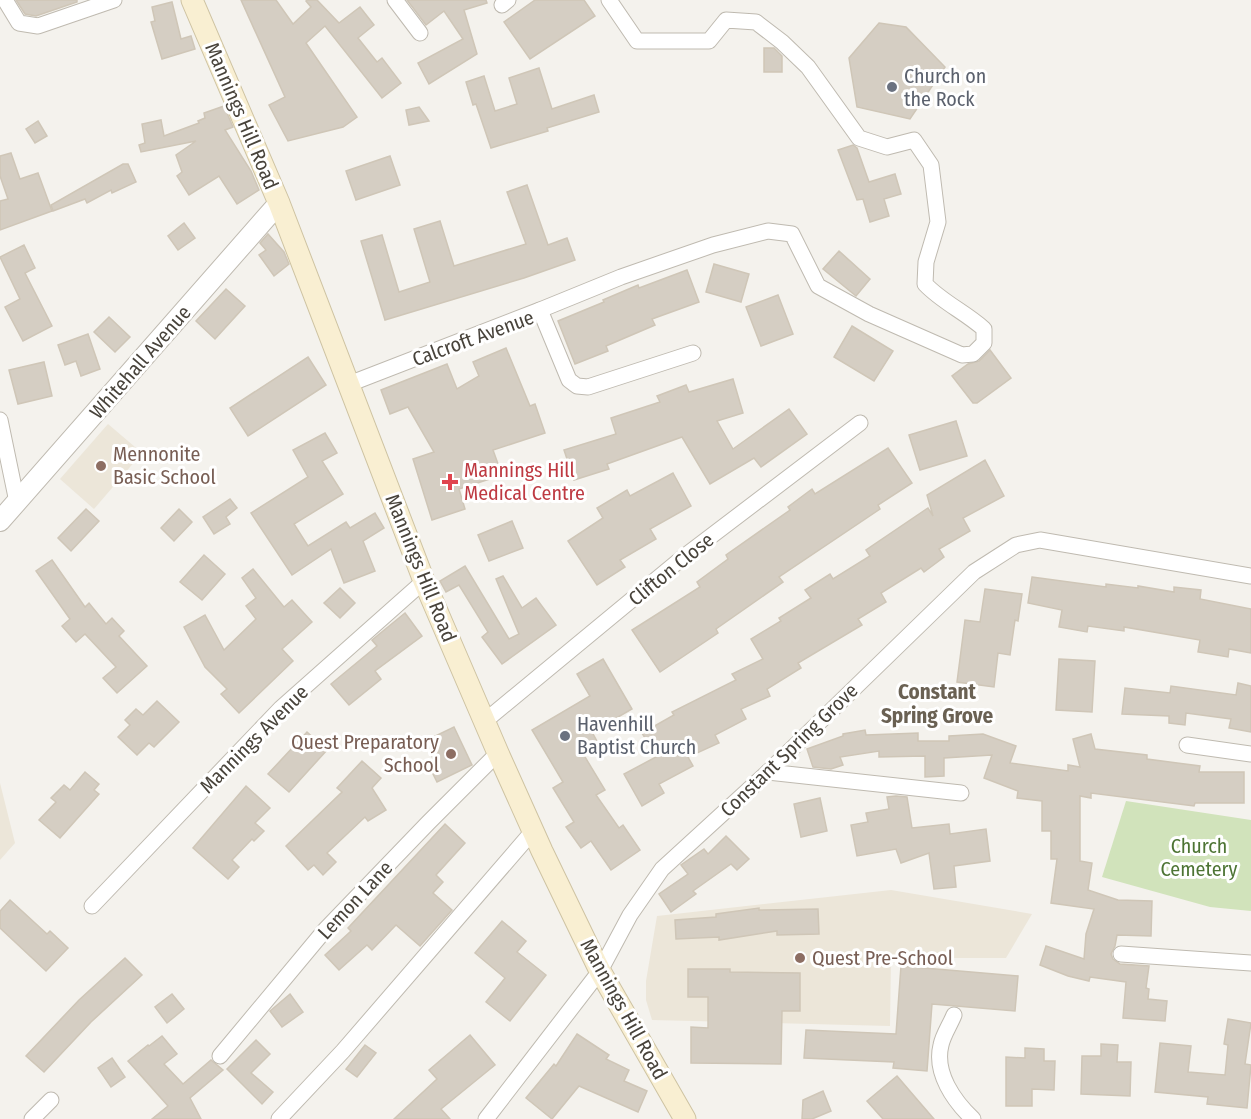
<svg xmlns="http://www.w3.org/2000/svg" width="1251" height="1119" viewBox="0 0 1251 1119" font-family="'Fira Sans Condensed',sans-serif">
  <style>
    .education { fill: #ece6d9 }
    .green { fill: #d1e3bb }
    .building { fill: #d5cec3; stroke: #cfc6b7; stroke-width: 1.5 }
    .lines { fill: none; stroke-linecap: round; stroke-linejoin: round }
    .minor-casing { stroke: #bfbab0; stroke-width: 17 }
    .tertiary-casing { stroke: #bfbab0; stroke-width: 22 }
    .secondary-casing { stroke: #cec3a2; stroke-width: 23 }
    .minor { stroke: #fff; stroke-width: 15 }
    .tertiary { stroke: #fff; stroke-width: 20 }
    .secondary { stroke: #f9efd2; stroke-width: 21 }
    .worship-dot { fill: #6b7280; stroke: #fff; stroke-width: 2 }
    .education-dot { fill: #8d6e63; stroke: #fff; stroke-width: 2 }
    .health-dot { fill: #e0444e; stroke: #fff; stroke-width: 2 }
    .labels { text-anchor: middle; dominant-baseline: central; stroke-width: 6; stroke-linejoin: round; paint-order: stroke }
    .worship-label { font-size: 20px; fill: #5b616d; stroke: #fff; text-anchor: start }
    .street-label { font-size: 20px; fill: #48433b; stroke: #fff }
    .education-label { font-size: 20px; fill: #785e54; stroke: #fff; text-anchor: start }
    .health-label { font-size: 20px; fill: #be3a42; stroke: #fff; text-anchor: start }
    .park-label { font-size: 20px; fill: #4d7434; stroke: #fff }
    .neighbourhood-label { font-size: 21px; font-weight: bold; fill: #6a6153; stroke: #fff }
  </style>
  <rect width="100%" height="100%" fill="#f4f2ed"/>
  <g class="education">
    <polygon points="108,424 142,453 94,509 60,479"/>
    <polygon points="0,783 15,843 0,860"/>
    <polygon points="891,890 1032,914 1006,958 891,958 890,1026 652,1020 646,1000 646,981 657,916"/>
  </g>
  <polygon class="green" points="1126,801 1251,820 1251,911 1210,907 1102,877"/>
  <g class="building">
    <polygon points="16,0 77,0 77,2 36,16 25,14"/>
    <polygon points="241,0 276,0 293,24 311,7 306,1 307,0 317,0 339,23 360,7 374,25 358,38 377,62 382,58 401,83 382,98 325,26 306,43 357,117 343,127 288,141 269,105 285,97"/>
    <polygon points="407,0 486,0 487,3 464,10 477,54 429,84 418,63 463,39 444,11 426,25"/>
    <polygon points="535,0 584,0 595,16 530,59 504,22"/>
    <polygon points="172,2 181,39 191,36 195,49 162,59 151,22 155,21 152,7"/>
    <polygon points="879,23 906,27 945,67 910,119 857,107 849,58"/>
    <polygon points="764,48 774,48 782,56 782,72 764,72"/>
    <polygon points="539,68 552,109 594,95 599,112 547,128 548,131 491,148 476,104 473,105 466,82 484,76 495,111 517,104 509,78"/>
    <polygon points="224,106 233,127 225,130 251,171 259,190 237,204 219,176 189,195 177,176 182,172 176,155 196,141 141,152 139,145 145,143 142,124 161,120 164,136 199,123 198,121 205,118 204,113"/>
    <polygon points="419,107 429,121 409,125 406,110"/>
    <polygon points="38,121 47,136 35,143 26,129"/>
    <polygon points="853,145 857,148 869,182 895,174 901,194 884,199 889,216 870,222 863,199 857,200 838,150"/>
    <polygon points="11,153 20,179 38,173 52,211 0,230 0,201 8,199 0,176 0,156"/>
    <polygon points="390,156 400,185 356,200 346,171"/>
    <polygon points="123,164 128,164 136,182 112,193 111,190 87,203 85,199 53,211 51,205"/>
    <polygon points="527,185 548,245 567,238 575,260 524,278 385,320 361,241 382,235 399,292 430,282 414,229 440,221 454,266 526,244 507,192"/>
    <polygon points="184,223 195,238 178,250 168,236"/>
    <polygon points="268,234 284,252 289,264 274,276 259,255 266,250 260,243"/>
    <polygon points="24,245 35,268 25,273 52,326 23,341 5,307 20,299 0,257"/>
    <polygon points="839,251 870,279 856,296 823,269"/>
    <polygon points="714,264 749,274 741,302 706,292"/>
    <polygon points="687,270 699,302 652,319 655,325 606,346 608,351 575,364 558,321 604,302 603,300 638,285 639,288"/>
    <polygon points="226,289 245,306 215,339 196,321"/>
    <polygon points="778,295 793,334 761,346 746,307"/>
    <polygon points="109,317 130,337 115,352 94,332"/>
    <polygon points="852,326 893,351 874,381 834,357"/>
    <polygon points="88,334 100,369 81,376 76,361 65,365 58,345"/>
    <polygon points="506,348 530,406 535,404 545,433 493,450 502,475 459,489 465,509 432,520 413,459 434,452 408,407 390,414 381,390 447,364 457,389 479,376 473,362"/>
    <polygon points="990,350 1011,378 977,403 973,403 952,376 968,364 979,361"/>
    <polygon points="308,357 326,385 248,436 230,408"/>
    <polygon points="44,362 52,396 18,404 9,370"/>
    <polygon points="733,379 743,413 717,421 733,449 789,409 807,434 761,467 754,458 710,484 682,437 607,464 609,469 574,480 564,450 616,434 611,418 660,402 657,396 686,385 689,392"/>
    <polygon points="956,421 967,456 920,470 909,435"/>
    <polygon points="325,433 337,453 322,461 343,494 294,524 308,546 346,522 350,528 375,513 384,528 363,541 375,571 344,583 331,549 292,575 251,513 308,477 293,450"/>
    <polygon points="888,448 912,483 878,505 880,509 779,577 783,582 716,629 718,633 660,672 632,630 700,587 697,582 728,559 726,555 790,510 788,507 812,489 815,494"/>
    <polygon points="985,460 1004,496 963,518 970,531 939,549 944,557 924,572 921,568 881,593 886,602 858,619 862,625 798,663 801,668 767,689 770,696 741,709 746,719 715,735 719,743 688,757 693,766 659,784 664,793 642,806 624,774 656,757 642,733 674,715 672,712 736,680 732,674 763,659 751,639 781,621 779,618 811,598 805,590 830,574 833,579 870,556 866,550 928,508 933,516 927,495"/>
    <polygon points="673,473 691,506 650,529 656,539 620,560 625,567 597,585 568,541 603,518 597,508 627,490 630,496"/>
    <polygon points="230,499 237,508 226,517 230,524 214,534 203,517"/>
    <polygon points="86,509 99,521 71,551 58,538"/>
    <polygon points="179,509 192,522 174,541 161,528"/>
    <polygon points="512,521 523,548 489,561 478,535"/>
    <polygon points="204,555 225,574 202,600 180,582"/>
    <polygon points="52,560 85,607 89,603 106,624 112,618 124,631 119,636 147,666 117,693 103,678 116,667 85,634 76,642 62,626 70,619 36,571"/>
    <polygon points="465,566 509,639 519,634 496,579 503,576 522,608 536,598 556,625 502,664 482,637 488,632 459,585 446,592 440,581"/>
    <polygon points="253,569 284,607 292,600 312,622 282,649 293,661 239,713 221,694 227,689 205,667 184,627 205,615 224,650 256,619 246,606 256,598 242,578"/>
    <polygon points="1032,577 1106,587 1106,584 1138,588 1138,586 1174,592 1174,587 1201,590 1200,599 1251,609 1251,653 1229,649 1228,657 1198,652 1200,640 1124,627 1124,631 1088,626 1087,632 1059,627 1062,610 1028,603"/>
    <polygon points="340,588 355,603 340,618 324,603"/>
    <polygon points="985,589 1022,594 1018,621 1015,620 1010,655 998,653 994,687 957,682 965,620 980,622"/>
    <polygon points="405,613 422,636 375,671 381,679 349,705 331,684 377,646 372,640"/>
    <polygon points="603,659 632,709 592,732 598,743 582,752 605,790 596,795 619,828 623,825 640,850 611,870 591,841 581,848 566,827 574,822 553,788 563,782 532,730 590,696 577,674"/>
    <polygon points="1059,659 1095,661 1092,712 1056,710"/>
    <polygon points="1238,683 1251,686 1251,732 1229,728 1231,719 1186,713 1185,725 1169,723 1169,716 1122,714 1125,688 1170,693 1171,686 1236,695"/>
    <polygon points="157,701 179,722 154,747 149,743 137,755 118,737 130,725 125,720 136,709 143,715"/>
    <polygon points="454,727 472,765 437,782 431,770 437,768 432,756 438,753 431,738"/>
    <polygon points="865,730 866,735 918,733 918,741 949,741 949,736 983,734 1016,746 1010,763 1068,771 1068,765 1080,767 1073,739 1091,734 1095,749 1147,755 1147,759 1200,766 1199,772 1244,772 1244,803 1195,803 1194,806 1091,793 1091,798 1080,796 1080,861 1092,863 1088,890 1118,900 1152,901 1151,936 1117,935 1115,946 1111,954 1113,959 1120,964 1149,966 1146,988 1149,989 1148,999 1167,1001 1165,1021 1123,1018 1126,982 1090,977 1089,981 1068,976 1040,965 1046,946 1084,959 1086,934 1094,909 1051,903 1057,859 1051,859 1051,831 1042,831 1042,801 1017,798 1018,791 984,778 992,755 944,758 944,776 925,777 925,756 879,757 879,751 840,757 843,765 831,769 813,767 807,749 843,736 843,734"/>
    <polygon points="307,732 327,750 289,792 268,774"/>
    <polygon points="362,761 381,778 372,788 386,810 368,821 365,817 327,853 336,862 323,875 314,865 308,870 286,846 342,792 337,788"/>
    <polygon points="85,772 99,784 94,790 99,794 60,838 39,820 56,802 51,798 64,785 70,790"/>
    <polygon points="246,786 270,808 255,823 264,831 254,841 252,839 232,860 239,867 228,879 193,848"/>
    <polygon points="896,796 907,797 912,828 949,824 950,834 986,829 990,861 954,866 956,887 934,889 929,853 901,863 896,849 857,856 851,825 868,822 866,813 889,809 887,797"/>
    <polygon points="820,798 827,831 801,837 794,804"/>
    <polygon points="445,824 465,843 436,875 443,882 433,893 452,910 420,946 396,925 372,950 367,945 339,970 325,955 351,931 348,928"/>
    <polygon points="726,836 749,859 737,870 731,864 693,891 696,894 671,912 659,894 688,874 681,865 704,849 708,854"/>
    <polygon points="10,900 47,934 50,931 68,948 46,971 0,928 0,911"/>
    <polygon points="759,908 759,910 818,909 819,934 777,935 777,931 719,940 719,937 676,939 675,920 716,917 716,914"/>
    <polygon points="502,921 526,941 517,952 546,975 510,1021 486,1002 505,978 475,953"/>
    <polygon points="125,958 142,975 91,1022 44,1072 26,1056 79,1000"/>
    <polygon points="901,966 1018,976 1015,1011 932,1004 927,1071 893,1068 894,1062 804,1058 806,1030 896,1034"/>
    <polygon points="688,969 730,969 730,972 800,973 800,1011 782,1011 781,1064 691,1063 691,1027 708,1028 708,997 688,997"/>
    <polygon points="172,994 184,1009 167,1023 155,1007"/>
    <polygon points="290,994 303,1012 282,1027 270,1011"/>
    <polygon points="1228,1019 1251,1023 1245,1064 1251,1065 1247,1108 1207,1104 1208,1097 1155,1092 1160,1043 1191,1046 1188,1072 1225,1075 1228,1045 1224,1044"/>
    <polygon points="577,1034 609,1055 606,1059 629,1070 624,1081 647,1091 638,1112 579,1086 552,1119 526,1098 554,1064 556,1066"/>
    <polygon points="470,1035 495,1065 441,1109 450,1119 394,1119 437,1079 429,1070"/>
    <polygon points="162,1036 177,1054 164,1064 183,1084 211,1060 223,1070 190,1098 201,1119 152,1119 168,1106 128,1061 148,1045 149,1046"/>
    <polygon points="256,1040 270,1054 251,1073 273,1092 262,1104 227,1069"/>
    <polygon points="1101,1044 1118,1045 1117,1062 1131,1062 1130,1096 1081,1094 1082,1056 1101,1056"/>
    <polygon points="365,1045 376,1053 357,1077 346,1069"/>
    <polygon points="1025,1048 1044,1049 1044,1061 1055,1061 1054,1090 1032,1089 1032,1106 1006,1106 1006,1057 1025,1058"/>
    <polygon points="112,1058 125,1077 111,1087 98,1068"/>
    <polygon points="897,1076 915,1097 934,1119 883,1119 867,1101"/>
    <polygon points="823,1091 831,1111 812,1119 802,1119 803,1100"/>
  </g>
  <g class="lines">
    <defs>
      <g id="minor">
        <polyline points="5,0 19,23 38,26 114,0"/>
        <polyline points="395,0 420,33"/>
        <polyline points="502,5 508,0"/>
        <path d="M540 310 621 277 713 245 768 231 792 234 818 286 869 314 962 355 973 354 984 343V329C965 312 942 302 925 284L926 262 938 222 931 165 914 140 887 147 859 138 808 67 782 42 756 22 726 20 709 41H637L609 0"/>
        <polyline points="349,384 540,310 569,380 577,386 588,387 693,353"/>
        <polyline points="0,420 17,502"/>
        <polyline points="485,721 681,559 860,423"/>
        <polyline points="1187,745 1251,754"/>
        <polyline points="768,772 961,793"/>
        <polyline points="92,906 281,708 424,581"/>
        <polyline points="1121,954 1251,963"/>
        <path d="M954 1015C950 1025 943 1035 941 1045 934 1073 954 1101 973 1119"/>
        <polyline points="220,1056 325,930 428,823 498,753"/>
        <polyline points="32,1119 51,1100"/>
        <polyline points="279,1119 343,1051 533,831"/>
        <polyline points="486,1119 600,971 630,915 662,869 768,772 974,572 1016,545 1040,540 1251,576"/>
      </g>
      <polyline id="tertiary" points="0,521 279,203"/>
      <polyline id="secondary" points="192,0 279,203 424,581 498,753 542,851 600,971 685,1119"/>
    </defs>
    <use href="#minor" class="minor-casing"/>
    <use href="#tertiary" class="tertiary-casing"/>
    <use href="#secondary" class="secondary-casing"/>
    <use href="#minor" class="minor"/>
    <use href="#tertiary" class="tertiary"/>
    <use href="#secondary" class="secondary"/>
  </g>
  <g class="worship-dot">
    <circle cx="892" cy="87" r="6"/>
    <circle cx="565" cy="736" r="6"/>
  </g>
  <g class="education-dot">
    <circle cx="101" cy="466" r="6"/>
    <circle cx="451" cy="754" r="6"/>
    <circle cx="800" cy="958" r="6"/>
  </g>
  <path class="health-dot" d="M447 473h6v6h6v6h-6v6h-6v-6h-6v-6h6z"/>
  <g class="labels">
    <g class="worship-label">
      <text x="904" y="76">Church on<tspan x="904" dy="23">the Rock</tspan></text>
      <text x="577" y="724">Havenhill<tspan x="577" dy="23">Baptist Church</tspan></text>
    </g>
    <g class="street-label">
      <text transform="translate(242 116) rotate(67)">Mannings Hill Road</text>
      <text transform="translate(473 338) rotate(-20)">Calcroft Avenue</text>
      <text transform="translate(140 362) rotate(-49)">Whitehall Avenue</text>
      <text transform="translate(421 568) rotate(68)">Mannings Hill Road</text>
      <text transform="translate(671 569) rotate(-39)">Clifton Close</text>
      <text transform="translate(254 739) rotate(-45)">Mannings Avenue</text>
      <text transform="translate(789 750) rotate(-44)">Constant Spring Grove</text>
      <text transform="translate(355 900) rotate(-47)">Lemon Lane</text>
      <text transform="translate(624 1009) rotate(61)">Mannings Hill Road</text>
    </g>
    <g class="education-label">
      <text x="113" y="454">Mennonite<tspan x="113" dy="23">Basic School</tspan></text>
      <text x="439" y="742" text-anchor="end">Quest Preparatory<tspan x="439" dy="23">School</tspan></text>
      <text x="812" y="958">Quest Pre-School</text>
    </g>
    <g class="health-label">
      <text x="464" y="470">Mannings Hill<tspan x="464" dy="23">Medical Centre</tspan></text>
    </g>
    <g class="park-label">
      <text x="1199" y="846">Church<tspan x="1199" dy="23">Cemetery</tspan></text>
    </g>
    <g class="neighbourhood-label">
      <text x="937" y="692">Constant<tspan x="937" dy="24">Spring Grove</tspan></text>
    </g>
  </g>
</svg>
